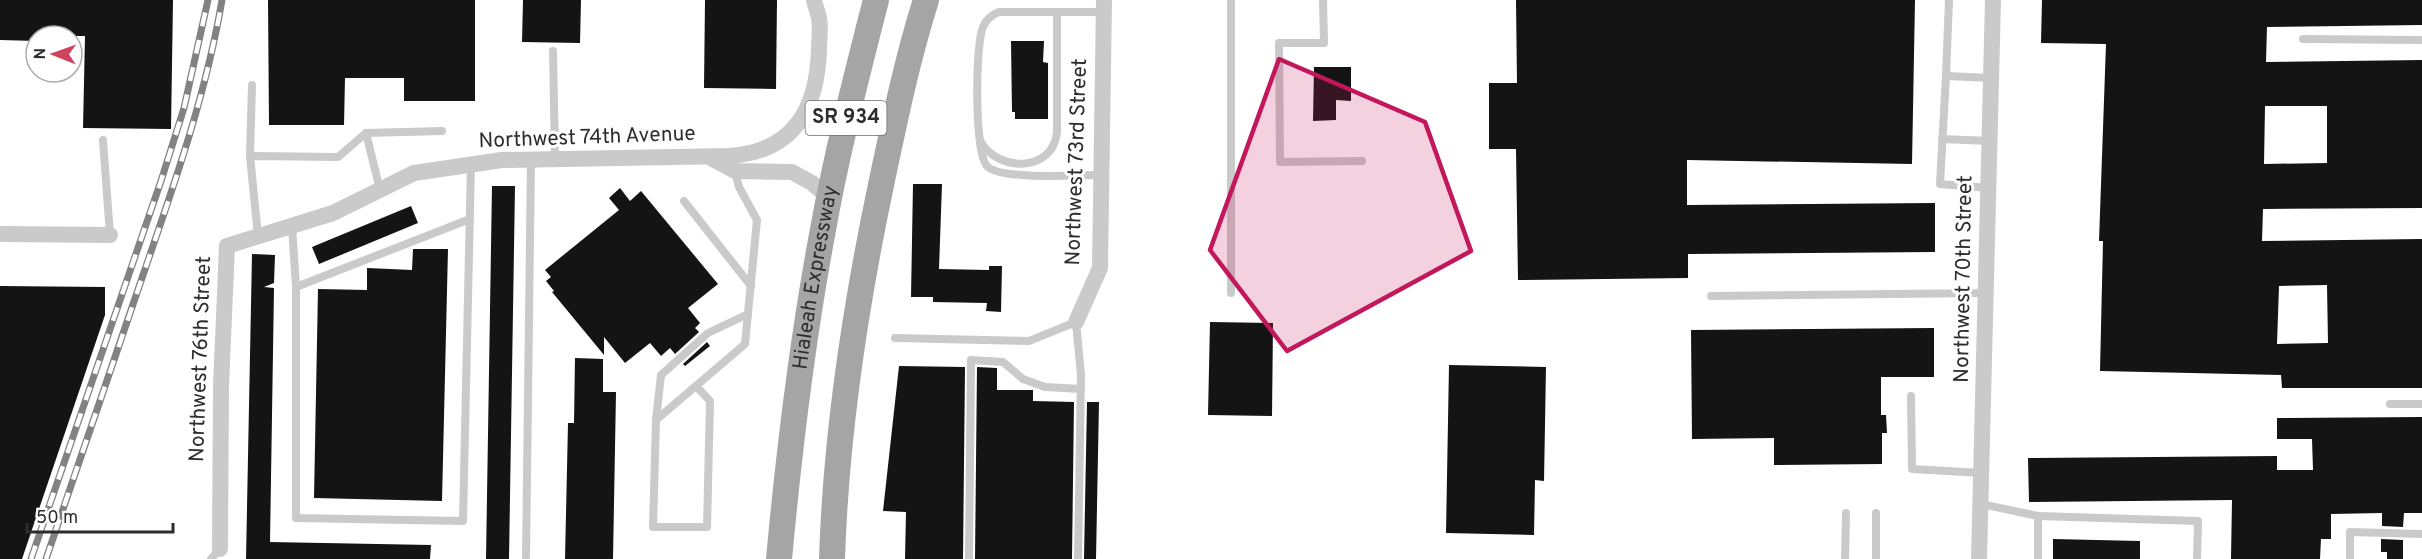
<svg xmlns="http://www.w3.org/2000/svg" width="2422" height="559" viewBox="0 0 2422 559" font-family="Overpass,sans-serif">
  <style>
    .building { fill: #141414; fill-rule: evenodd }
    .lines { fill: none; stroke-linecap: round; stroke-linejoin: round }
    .service { stroke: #cacaca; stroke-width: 8 }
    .minor { stroke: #cacaca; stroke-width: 16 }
    .primary { stroke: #a5a5a5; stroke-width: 26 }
    .rail-casing { stroke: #828282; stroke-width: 7 }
    .rail { stroke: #fff; stroke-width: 4.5; stroke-dasharray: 14; stroke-linecap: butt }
    .marked { fill: #c2185b; fill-opacity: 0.2; stroke: #c2185b; stroke-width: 4.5; stroke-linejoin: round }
    .labels { text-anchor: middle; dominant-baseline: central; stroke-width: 6; stroke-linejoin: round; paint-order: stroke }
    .shield { fill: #fff; stroke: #6c6c6c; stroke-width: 1.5 }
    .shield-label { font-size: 20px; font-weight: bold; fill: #2d2d2d }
    .street-label { font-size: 21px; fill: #2d2d2d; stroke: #fff }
  </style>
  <rect width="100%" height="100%" fill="#fff"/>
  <g class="building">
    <polygon points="0,0 173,0 171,129 83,128 85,36 36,36 36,41 0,40"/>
    <polygon points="268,0 475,0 475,101 404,101 404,78 345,78 344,125 269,125"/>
    <polygon points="523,0 581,0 580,43 522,42"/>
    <polygon points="705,0 777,0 776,89 704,88"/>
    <polygon points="1516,0 1915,0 1912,164 1687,160 1687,205 1935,203 1935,252 1688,254 1688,278 1518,280 1516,149 1489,149 1489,83 1517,83"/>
    <path d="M2042 0H2422V25L2267 27 2266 62 2422 60V208L2263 209 2262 241 2422 239V388H2282L2281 375 2100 371 2103 241H2099L2106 44 2041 43ZM2265 106H2327V163L2264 164ZM2327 285 2328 343 2277 344 2279 286Z"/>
    <polygon points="1011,41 1044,41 1043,62 1048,63 1048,119 1015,119 1015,112 1012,112"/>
    <polygon points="1314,67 1351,67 1351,101 1336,100 1336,120 1313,121"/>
    <polygon points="913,184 942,184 939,269 989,270 989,266 1002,266 1001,312 986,311 987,303 933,302 933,297 911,297"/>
    <polygon points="492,186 515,186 509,559 486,559"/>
    <polygon points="620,188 630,201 641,191 718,284 688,308 700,323 695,328 699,332 675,354 670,348 661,356 650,343 625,363 604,337 604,355 552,292 554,291 546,281 551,277 545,270 619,210 609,198"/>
    <polygon points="411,206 418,223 319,264 312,247"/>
    <polygon points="413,249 448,249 442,501 314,498 318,289 367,290 367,268 412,270"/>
    <polygon points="252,254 275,255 274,283 264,287 274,288 270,542 431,545 430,559 246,559"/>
    <polygon points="0,286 105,287 105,315 22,559 0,559"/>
    <polygon points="1210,322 1273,323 1272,416 1208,415"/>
    <polygon points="1934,328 1934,377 1881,377 1881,415 1886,415 1887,433 1882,433 1882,464 1774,465 1774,438 1692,439 1691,330"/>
    <polygon points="707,342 710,346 685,366 683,364"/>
    <polygon points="575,358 603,359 603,392 616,392 613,559 565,559 568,423 574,423"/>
    <polygon points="1449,365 1546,367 1544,481 1535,480 1534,535 1446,533"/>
    <polygon points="899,366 965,367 963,559 905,559 906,512 883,511"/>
    <polygon points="977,367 997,368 997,390 1033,390 1033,401 1074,402 1072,559 975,559"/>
    <polygon points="1087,402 1099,402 1096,559 1084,559"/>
    <polygon points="2422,417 2422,513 2404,513 2403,527 2382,526 2382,513 2331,514 2331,539 2321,539 2320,559 2231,559 2232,500 2029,502 2028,458 2277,456 2277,470 2313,470 2312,439 2277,439 2277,418"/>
    <polygon points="2053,539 2140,541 2140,559 2053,559"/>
    <polygon points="2381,539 2403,540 2403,559 2387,559 2387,552 2381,552"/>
  </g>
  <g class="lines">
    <g class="service">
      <polyline points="1231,0 1231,293"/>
      <polyline points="1323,0 1324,43 1279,43 1280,162 1362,161"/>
      <polyline points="1949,0 1946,76 1991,78"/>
      <polyline points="2303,39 2422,40"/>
      <polyline points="553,51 555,158"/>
      <polyline points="1946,76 1940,184 1989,188"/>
      <polyline points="1942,139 1990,141"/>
      <polyline points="103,140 110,235"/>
      <path d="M981 142C998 172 1053 173 1057 132V12"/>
      <polyline points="250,156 252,85"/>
      <path d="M1101 175C1078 175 1003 180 988 167 974 156 975 45 983 27 986 20 991 15 999 12H1104"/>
      <polyline points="380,190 366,133 442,131"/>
      <polyline points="684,201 751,286"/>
      <polyline points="292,226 296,287 296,518 463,521 471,163"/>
      <polyline points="258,236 250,156 338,157 366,133"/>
      <polyline points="296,287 470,219"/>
      <polyline points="1711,296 1986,293"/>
      <polyline points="895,338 1029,341 1076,322 1081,375 1078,559"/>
      <polyline points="696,386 710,401 707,527 653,527 656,420 661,375 708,333 748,314"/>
      <polyline points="1911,396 1912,469 1982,473"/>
      <polyline points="2390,404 2422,404"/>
      <polyline points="656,420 745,344 757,220 739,187 735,171"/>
      <polyline points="1981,504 2038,516 2038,559"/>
      <polyline points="2038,516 2198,521 2197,559"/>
      <polyline points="526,557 531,159"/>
      <polyline points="211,559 220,549"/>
      <polyline points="969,559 971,360 1003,362 1023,379 1045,387 1081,389"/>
      <polyline points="1845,559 1846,513"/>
      <polyline points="1876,559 1876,513"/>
      <polyline points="2350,559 2350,532 2422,534"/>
    </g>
    <g class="minor">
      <polyline points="709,157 735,171 792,172 812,183 829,198"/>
      <polyline points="0,234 110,235"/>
      <polyline points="1076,322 1100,268 1104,0"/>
      <path d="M220 549 221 386 227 246 333 213 414 173 502 160 729 156C793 152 817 110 819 50 819 40 821 28 819 18 818 12 815 6 814 0"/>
      <polyline points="1979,559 1993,0"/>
    </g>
    <g class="primary">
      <path id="s1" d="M779 559C789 451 802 342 822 235 836 156 856 78 876 0"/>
      <path d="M832 559C836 433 855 308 881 185 894 123 907 60 926 0"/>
    </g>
    <defs>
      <g id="rail">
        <polyline points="31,559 161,181 184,108 208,0"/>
        <path d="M46 559C78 464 111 370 143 275 174 185 206 95 222 0"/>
      </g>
    </defs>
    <use href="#rail" class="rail-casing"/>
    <use href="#rail" class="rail"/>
  </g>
  <path class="marked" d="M1279 59 1425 122 1471 251 1287 351 1210 250Z"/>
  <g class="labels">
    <rect class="shield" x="805.5" y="101" width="81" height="34" rx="4.5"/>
    <g class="shield-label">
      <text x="846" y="118">SR 934</text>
    </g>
    <g class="street-label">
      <text transform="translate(587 138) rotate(-2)">Northwest 74th Avenue</text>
      <text transform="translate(1077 162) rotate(-88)">Northwest 73rd Street</text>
      <text stroke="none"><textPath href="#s1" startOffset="284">Hialeah Expressway</textPath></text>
      <text transform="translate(1964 279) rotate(-89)">Northwest 70th Street</text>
      <text transform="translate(201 359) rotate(-88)">Northwest 76th Street</text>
    </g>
  </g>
  <g transform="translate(54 54) rotate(271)"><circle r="28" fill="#ffffff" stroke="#ababab" stroke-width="1.5"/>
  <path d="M0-4.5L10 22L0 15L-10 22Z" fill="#cf445c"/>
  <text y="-9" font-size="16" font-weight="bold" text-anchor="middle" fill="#2d2d2d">N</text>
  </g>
  <path d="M27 523v9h146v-9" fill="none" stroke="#2d2d2d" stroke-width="3"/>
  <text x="36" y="523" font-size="18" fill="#2d2d2d" stroke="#ffffff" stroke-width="4.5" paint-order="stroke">50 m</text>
</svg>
